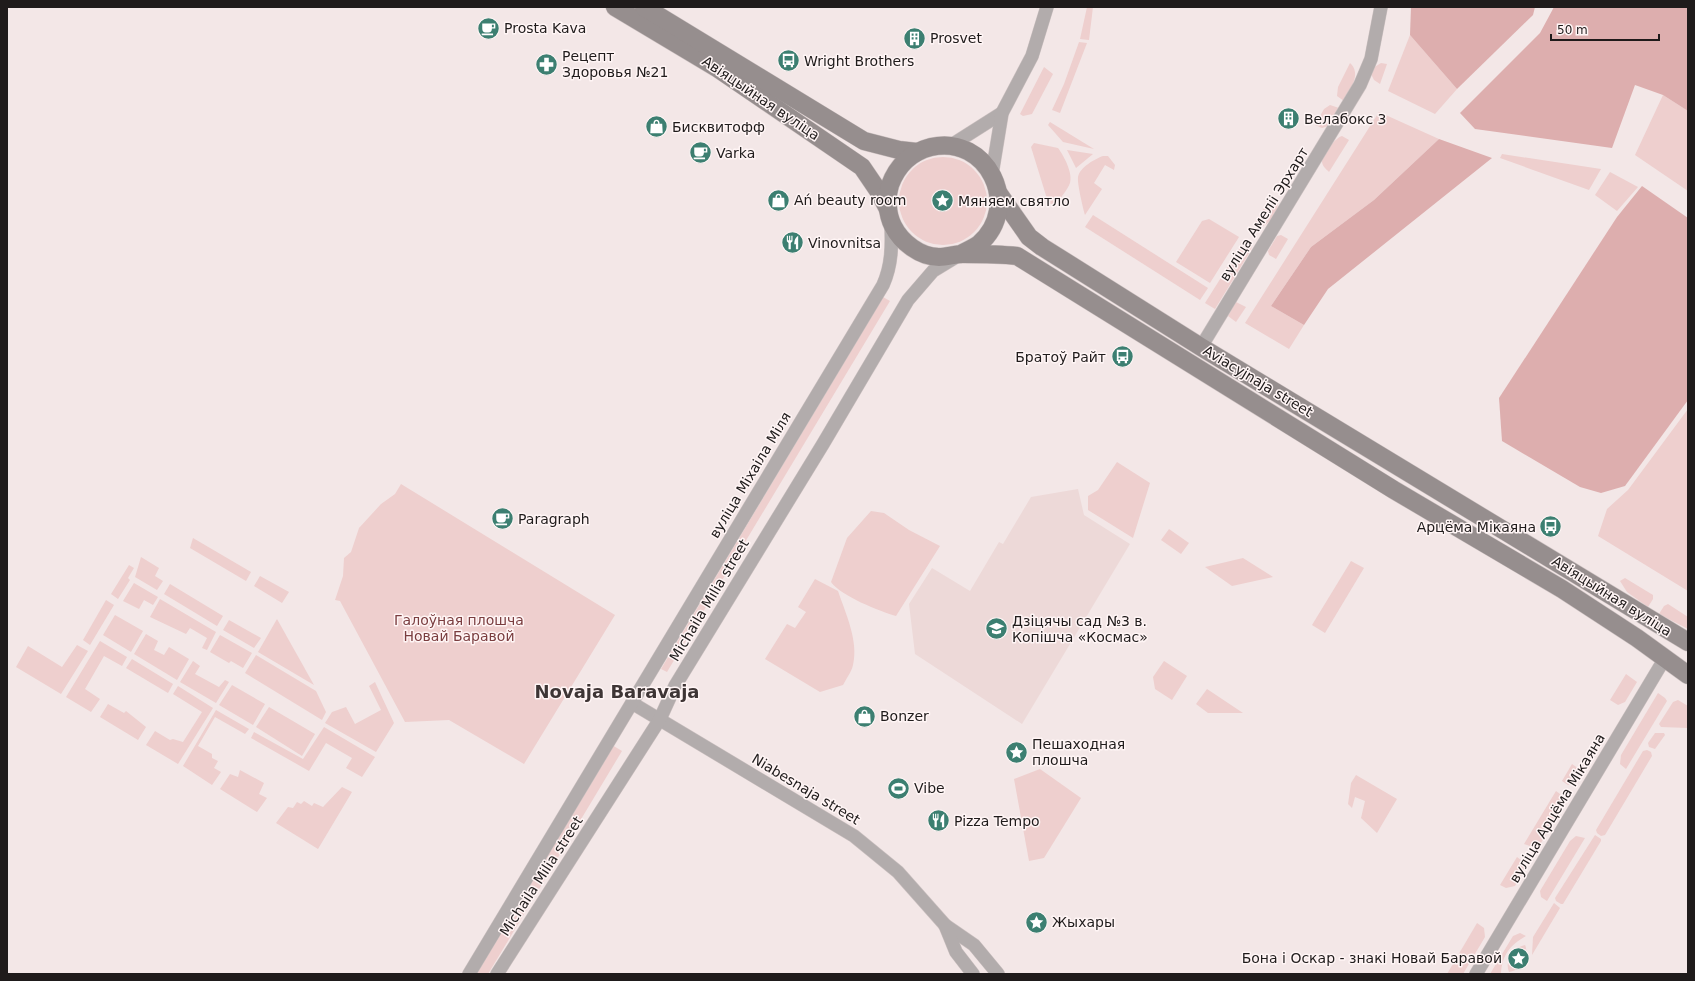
<svg xmlns="http://www.w3.org/2000/svg" width="1695" height="981" viewBox="0 0 1695 981" font-family="'DejaVu Sans',sans-serif">
  <style>
    .built { fill: #edd9d8 }
    .green { fill: #eecfce }
    .forest { fill: #ddaeae }
    .lines { fill: none; stroke-linecap: round; stroke-linejoin: round }
    .minor-casing { stroke: #cdc2c2; stroke-width: 14 }
    .secondary-casing { stroke: #cdc2c2; stroke-width: 19 }
    .minor { stroke: #b2acac; stroke-width: 13 }
    .secondary { stroke: #968e8e; stroke-width: 18 }
    .labels { text-anchor: middle; dominant-baseline: central; stroke-width: 3; stroke-linejoin: round; paint-order: stroke }
    .poi-label { font-size: 14px; fill: #1f1b1b; stroke: #fff5f5; text-anchor: start }
    .street-label { font-size: 14px; fill: #1f1b1b; stroke: #fff5f5 }
    .park-label { font-size: 14px; fill: #7a3d3f; stroke: #fff5f5 }
    .district-label { font-size: 18px; font-weight: bold; fill: #3e3535; stroke: #fff5f5 }
  </style>
  <rect width="100%" height="100%" fill="#f3e7e7"/>
  <polygon class="built" points="1078,489 1084,515 1130,544 1022,724 915,654 909,604 932,568 970,591 999,542 1003,544 1031,497"/>
  <g class="green">
    <polygon points="1087,7 1093,7 1089,40 1080,39"/>
    <polygon points="1410,35 1457,89 1435,114 1388,91"/>
    <polygon points="1079,42 1087,43 1060,113 1052,110 1064,84"/>
    <path d="M1350 63C1362 74 1350 89 1344 101L1337 96 1338 87Z"/>
    <polygon points="1381,63 1387,64 1380,84 1374,80 1371,74 1373,68"/>
    <polygon points="1044,67 1053,74 1032,114 1023,116 1020,114"/>
    <polygon points="1663,95 1688,111 1688,191 1635,155"/>
    <polygon points="1330,105 1339,108 1328,126 1322,128 1315,125 1324,109"/>
    <polygon points="1379,112 1439,139 1374,200 1311,247 1271,306 1304,325 1289,349 1245,323"/>
    <polygon points="1050,122 1094,149 1063,142 1048,125"/>
    <path d="M1342 136 1349 140 1329 172C1326 169 1322 166 1322 161 1323 154 1335 138 1342 136Z"/>
    <path d="M1034 143 1058 148C1064 156 1073 173 1070 183 1067 191 1059 199 1055 207L1048 202 1031 147Z"/>
    <polygon points="1067,150 1093,154 1076,168"/>
    <polygon points="1502,154 1601,169 1589,190 1500,158"/>
    <path d="M1103 156H1108L1115 165 1114 170 1105 165 1094 183 1102 189 1085 215C1083 208 1077 183 1078 177 1080 167 1095 159 1103 156Z"/>
    <circle cx="943" cy="201" r="44"/>
    <polygon points="1610,172 1638,187 1617,211 1595,195"/>
    <path d="M1272 195C1285 205 1273 223 1260 227L1253 226Z"/>
    <polygon points="1093,215 1208,288 1200,300 1085,227"/>
    <polygon points="1209,219 1239,237 1210,283 1176,262 1202,221"/>
    <polygon points="1281,235 1288,239 1276,259 1269,255 1268,251 1277,236"/>
    <polygon points="1246,238 1252,246 1250,252 1215,309 1205,303"/>
    <polygon points="883,297 890,301 667,672 661,669"/>
    <polygon points="1236,302 1246,307 1236,322 1228,316"/>
    <polygon points="1688,409 1688,591 1598,536 1607,509 1628,490"/>
    <polygon points="1117,462 1150,483 1133,538 1088,510 1088,496 1098,490"/>
    <polygon points="401,484 615,615 524,764 449,720 405,722 340,601 335,600 343,576 344,558 351,552 359,528 381,504 395,494"/>
    <path d="M871 511 884 513 909 530 940 546 896 616C879 611 841 596 831 582L847 538Z"/>
    <polygon points="1169,529 1189,543 1181,554 1161,540"/>
    <polygon points="193,538 251,572 246,581 190,548"/>
    <polygon points="141,557 159,568 155,576 163,581 157,590 135,577"/>
    <polygon points="1243,558 1273,577 1232,586 1205,567"/>
    <polygon points="1351,561 1364,568 1325,633 1312,625"/>
    <polygon points="129,565 134,568 128,578 130,580 118,599 111,594"/>
    <polygon points="260,576 289,592 282,603 254,586"/>
    <polygon points="1625,578 1653,595 1653,599 1648,607 1627,592 1620,581"/>
    <path d="M815 579 838 591C845 612 859 641 853 665 852 671 846 679 843 685L820 692 765 659 787 624 795 628 806 612 798 607Z"/>
    <polygon points="134,583 158,597 153,605 144,600 139,609 123,601"/>
    <polygon points="170,584 223,616 217,626 164,594"/>
    <polygon points="160,599 216,632 207,650 202,648 207,638 190,628 186,634 150,617"/>
    <polygon points="106,600 114,605 90,645 83,640"/>
    <polygon points="1668,604 1688,617 1688,629 1659,614 1664,606"/>
    <polygon points="115,615 143,631 131,652 103,635"/>
    <polygon points="277,619 314,685 258,652"/>
    <polygon points="229,620 261,638 254,648 223,630"/>
    <polygon points="146,634 158,641 154,650 164,655 169,647 189,659 177,680 134,654"/>
    <polygon points="220,635 252,653 243,668 231,661 229,663 210,652"/>
    <polygon points="100,641 127,657 122,666 104,656 85,689 100,699 91,712 66,697"/>
    <polygon points="77,645 88,651 61,694 16,667 28,646 62,667"/>
    <polygon points="256,655 316,691 326,712 322,720 245,673"/>
    <polygon points="132,659 173,684 168,693 126,668"/>
    <polygon points="193,661 200,666 195,674 219,687 225,680 229,682 216,703 180,682"/>
    <polygon points="1164,661 1187,676 1172,700 1155,689 1153,677"/>
    <polygon points="1626,674 1637,682 1625,702 1618,705 1610,700"/>
    <polygon points="375,682 394,723 376,752 325,723 332,712 346,707 355,724 381,710 369,686"/>
    <polygon points="232,685 265,704 253,725 219,705"/>
    <polygon points="178,686 213,708 178,764 146,745 155,731 170,740 173,739 183,742 202,712 173,694"/>
    <polygon points="1207,689 1243,713 1208,713 1196,704"/>
    <polygon points="1658,693 1665,698 1667,701 1626,769 1620,764 1621,755"/>
    <polygon points="1678,700 1688,706 1688,728 1661,727 1659,724 1673,702"/>
    <polygon points="108,704 124,713 126,711 146,727 138,740 100,717"/>
    <polygon points="269,707 315,734 302,756 256,727"/>
    <polygon points="216,710 249,729 245,734 215,717 198,746 212,754 212,758 218,761 214,768 221,772 212,785 183,766"/>
    <polygon points="324,727 375,757 362,777 346,768 352,758 326,743 309,771 251,738 254,732 303,759"/>
    <polygon points="1655,733 1664,733 1665,735 1655,749 1649,747 1648,743"/>
    <polygon points="612,745 622,751 488,974 474,974"/>
    <polygon points="1647,750 1651,752 1652,756 1605,835 1601,836 1597,833 1596,830 1643,751"/>
    <polygon points="1572,764 1579,769 1581,775 1577,783 1568,785 1562,781"/>
    <polygon points="1040,769 1081,798 1044,858 1029,861 1014,779"/>
    <polygon points="240,770 264,783 259,794 267,798 257,812 220,789 230,774 238,777"/>
    <polygon points="1356,775 1397,799 1377,833 1361,818 1365,801 1355,797 1352,808 1348,804 1351,783"/>
    <polygon points="342,787 352,792 318,849 276,823 288,807 293,808 297,802 301,804 304,801 312,806 314,803 323,807"/>
    <polygon points="1556,791 1564,797 1564,804 1541,843 1533,847 1524,844"/>
    <polygon points="1595,835 1601,839 1601,841 1563,904 1561,904 1556,901 1555,898"/>
    <polygon points="1576,836 1585,838 1547,901 1541,897 1540,891 1570,841"/>
    <polygon points="1517,857 1525,863 1524,871 1515,886 1506,888 1500,885"/>
    <polygon points="1554,903 1560,908 1532,955 1533,937"/>
    <polygon points="1477,923 1484,928 1485,937 1463,974 1447,974"/>
    <path d="M1520 933 1526 936C1510 945 1502 955 1501 974H1490L1513 936Z"/>
    <path d="M1525 945C1530 956 1521 971 1509 972 1504 960 1514 947 1525 945Z"/>
  </g>
  <g class="forest">
    <polygon points="1411,7 1535,7 1533,15 1457,89 1410,35"/>
    <polygon points="1554,7 1688,7 1688,111 1663,95 1635,85 1612,148 1475,129 1460,113 1540,33"/>
    <polygon points="1439,139 1492,158 1328,289 1304,325 1271,306 1311,247 1374,200"/>
    <polygon points="1642,186 1688,218 1688,400 1625,486 1601,493 1580,487 1502,441 1499,398 1617,217"/>
  </g>
  <g class="lines">
    <defs>
      <g id="minor">
        <polyline points="950,146 1002,113"/>
        <polyline points="992,174 1002,113 1032,56 1047,7"/>
        <polyline points="1201,347 1360,85 1371,59 1381,7"/>
        <polyline points="632,703 854,836 898,872 945,925 974,945 998,974"/>
        <polyline points="945,925 956,952 973,974"/>
        <path d="M469 974 883 285C892 265 892 245 891 224"/>
        <polyline points="497,974 660,719 675,686 823,444 908,300 933,271 956,257"/>
        <polyline points="1476,974 1665,658"/>
      </g>
      <g id="secondary">
        <polyline points="615,7 717,68 862,167 879,192 888,209"/>
        <polyline points="644,7 864,141 899,150 917,152"/>
        <polyline points="999,194 1029,237 1042,247 1201,347 1688,642"/>
        <path d="M961 254C966 251 974 248 979 244 1023 206 987 134 931 147 911 152 897 166 890 185 886 198 887 214 893 226 901 242 920 257 939 257 947 257 955 254 963 254 981 254 999 254 1017 256L1394 490 1562 589 1637 638 1688 675"/>
      </g>
    </defs>
    <use href="#minor" class="minor-casing"/>
    <use href="#secondary" class="secondary-casing"/>
    <use href="#minor" class="minor"/>
    <use href="#secondary" class="secondary"/>
  </g>
  <defs>
    <symbol id="cafe-disc" viewBox="-11 -11 22 22"><circle r="9.5" fill="#3c7f71" stroke="#fff5f5"/><path d="M-5.5-4.5H6V0H3Q3 3.5 0 3.5H-2.5Q-5.5 3.5-5.5 0ZM3-3.2v2h1.7v-2ZM-6 4.5H4V6H-6Z" fill="#fff"/></symbol>
    <symbol id="building-disc" viewBox="-11 -11 22 22"><circle r="9.5" fill="#3c7f71" stroke="#fff5f5"/><path d="M-4-6H4V6H1V3H-1V6H-4ZM-2.5-4.3h1.7v1.8h-1.7ZM.8-4.3h1.7v1.8H.8ZM-2.5-1h1.7V.8h-1.7ZM.8-1h1.7V.8H.8Z" fill="#fff"/></symbol>
    <symbol id="bus-disc" viewBox="-11 -11 22 22"><circle r="9.5" fill="#3c7f71" stroke="#fff5f5"/><path d="M-5-6H5V4H4V6H2V4H-2V6H-4V4H-5ZM-3.5-4V0h7V-4ZM-3.5 1.2v1.5H-2V1.2ZM2 1.2v1.5H3.5V1.2Z" fill="#fff"/></symbol>
    <symbol id="pharmacy-disc" viewBox="-11 -11 22 22"><circle r="9.5" fill="#3c7f71" stroke="#fff5f5"/><path d="M-2-6h4v4h4v4h-4v4h-4v-4h-4v-4h4Z" fill="#fff"/></symbol>
    <symbol id="shop-disc" viewBox="-11 -11 22 22"><circle r="9.5" fill="#3c7f71" stroke="#fff5f5"/><path d="M-5-2.5h2.3a2.7 3.5 0 0 1 5.4 0H5L5.5 6h-11ZM-1.5-2.5h3a1.5 2.3 0 0 0-3 0Z" fill="#fff"/></symbol>
    <symbol id="sight-disc" viewBox="-11 -11 22 22"><circle r="9.5" fill="#3c7f71" stroke="#fff5f5"/><path d="M0-6L1.8-2.2L6-1.7L2.9 1.2L3.7 5.4L0 3.3L-3.7 5.4L-2.9 1.2L-6-1.7L-1.8-2.2Z" fill="#fff"/></symbol>
    <symbol id="restaurant-disc" viewBox="-11 -11 22 22"><circle r="9.5" fill="#3c7f71" stroke="#fff5f5"/><path d="M-5-6h1v4h1v-4h1v4h1v-4h1v5L-1.5 .5V6h-2V.5L-5-1ZM5-6V6H3V1.5H1.5Q1.5-4 5-6Z" fill="#fff"/></symbol>
    <symbol id="school-disc" viewBox="-11 -11 22 22"><circle r="9.5" fill="#3c7f71" stroke="#fff5f5"/><path d="M0-5L7-2L0 1L-7-2ZM-4 1L0 2.5L4 1V4Q0 6-4 4Z" fill="#fff"/></symbol>
    <symbol id="stadium-disc" viewBox="-11 -11 22 22"><circle r="9.5" fill="#3c7f71" stroke="#fff5f5"/><path d="M0-5a6.5 5 0 1 0 0 10a6.5 5 0 1 0 0-10ZM-3.5-1.8h7v3.6h-7Z" fill="#fff"/></symbol>
  </defs>
  <g fill-rule="evenodd">
    <use href="#cafe-disc" x="476" y="16" width="25" height="25"/>
    <use href="#building-disc" x="902" y="26" width="25" height="25"/>
    <use href="#bus-disc" x="776" y="48" width="25" height="25"/>
    <use href="#pharmacy-disc" x="534" y="52" width="25" height="25"/>
    <use href="#building-disc" x="1276" y="106" width="25" height="25"/>
    <use href="#shop-disc" x="644" y="114" width="25" height="25"/>
    <use href="#cafe-disc" x="688" y="140" width="25" height="25"/>
    <use href="#shop-disc" x="766" y="188" width="25" height="25"/>
    <use href="#sight-disc" x="930" y="188" width="25" height="25"/>
    <use href="#restaurant-disc" x="780" y="230" width="25" height="25"/>
    <use href="#bus-disc" x="1110" y="344" width="25" height="25"/>
    <use href="#cafe-disc" x="490" y="506" width="25" height="25"/>
    <use href="#bus-disc" x="1538" y="514" width="25" height="25"/>
    <use href="#school-disc" x="984" y="616" width="25" height="25"/>
    <use href="#shop-disc" x="852" y="704" width="25" height="25"/>
    <use href="#sight-disc" x="1004" y="740" width="25" height="25"/>
    <use href="#stadium-disc" x="886" y="776" width="25" height="25"/>
    <use href="#restaurant-disc" x="926" y="808" width="25" height="25"/>
    <use href="#sight-disc" x="1024" y="910" width="25" height="25"/>
    <use href="#sight-disc" x="1506" y="946" width="25" height="25"/>
  </g>
  <g class="labels">
    <g class="poi-label">
      <text x="504" y="28">Prosta Kava</text>
      <text x="930" y="38">Prosvet</text>
      <text x="562" y="56">Рецепт<tspan x="562" dy="16">Здоровья №21</tspan></text>
      <text x="804" y="61">Wright Brothers</text>
      <text x="1304" y="119">Велабокс 3</text>
      <text x="672" y="127">Бисквитофф</text>
      <text x="716" y="153">Varka</text>
      <text x="794" y="200">Ań beauty room</text>
      <text x="958" y="201">Мяняем святло</text>
      <text x="808" y="243">Vinovnitsa</text>
      <text x="1106" y="357" text-anchor="end">Братоў Райт</text>
      <text x="518" y="519">Paragraph</text>
      <text x="1536" y="527" text-anchor="end">Арцёма Мікаяна</text>
      <text x="1012" y="621">Дзіцячы сад №3 в.<tspan x="1012" dy="16">Копішча «Космас»</tspan></text>
      <text x="880" y="716">Bonzer</text>
      <text x="1032" y="744">Пешаходная<tspan x="1032" dy="16">плошча</tspan></text>
      <text x="914" y="788">Vibe</text>
      <text x="954" y="821">Pizza Tempo</text>
      <text x="1052" y="922">Жыхары</text>
      <text x="1502" y="958" text-anchor="end">Бона і Оскар - знакі Новай Баравой</text>
    </g>
    <g class="street-label">
      <text transform="translate(761 98) rotate(34)">Авіяцыйная вуліца</text>
      <text transform="translate(1264 214) rotate(-58)">вуліца Амеліі Эрхарт</text>
      <text transform="translate(1258 381) rotate(31)">Aviacyjnaja street</text>
      <text transform="translate(750 475) rotate(-59)">вуліца Міхаіла Міля</text>
      <text transform="translate(1612 596) rotate(32)">Авіяцыйная вуліца</text>
      <text transform="translate(709 600) rotate(-59)">Michaila Milia street</text>
      <text transform="translate(806 789) rotate(31)">Niabesnaja street</text>
      <text transform="translate(1557 808) rotate(-59)">вуліца Арцёма Мікаяна</text>
      <text transform="translate(541 876) rotate(-57)">Michaila Milia street</text>
    </g>
    <g class="park-label">
      <text x="459" y="620">Галоўная плошча<tspan x="459" dy="16">Новай Баравой</tspan></text>
    </g>
    <g class="district-label">
      <text x="617" y="691">Novaja Baravaja</text>
    </g>
  </g>
  <rect width="1695" height="981" fill="none" stroke="#1f1b1b" stroke-width="16"/>
  <path d="M1551 34v6h108v-6" fill="none" stroke="#1f1b1b" stroke-width="2"/>
  <text x="1557" y="34" font-size="12" fill="#1f1b1b" stroke="#fff5f5" stroke-width="3" paint-order="stroke">50 m</text>
</svg>
